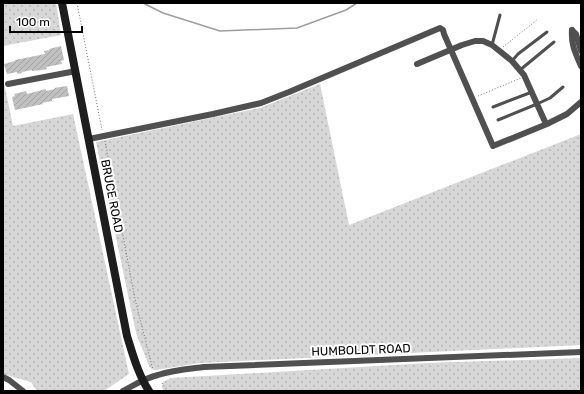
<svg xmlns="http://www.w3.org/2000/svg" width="584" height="394" viewBox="0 0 584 394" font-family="Rubik,sans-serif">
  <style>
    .grass { fill: url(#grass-dots) }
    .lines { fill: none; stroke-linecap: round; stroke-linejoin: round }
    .stream { stroke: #9e9e9e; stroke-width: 1.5 }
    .building { fill: url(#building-hatch) }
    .path { stroke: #727272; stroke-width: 1; stroke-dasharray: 1 2; stroke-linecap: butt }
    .lane { stroke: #505050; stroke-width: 3 }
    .street { stroke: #505050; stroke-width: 6 }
    .secondary { stroke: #1d1d1d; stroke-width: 8 }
    .labels { text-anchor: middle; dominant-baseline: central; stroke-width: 4; stroke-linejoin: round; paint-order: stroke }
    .street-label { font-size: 12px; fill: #000; stroke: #fff }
  </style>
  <defs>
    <pattern id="grass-dots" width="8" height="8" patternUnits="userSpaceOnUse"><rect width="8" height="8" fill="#d7d7d7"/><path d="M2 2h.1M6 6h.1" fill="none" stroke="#b7b7b7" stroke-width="1.8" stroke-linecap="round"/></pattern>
    <pattern id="building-hatch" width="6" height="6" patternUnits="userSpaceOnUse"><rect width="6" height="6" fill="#c0c0c0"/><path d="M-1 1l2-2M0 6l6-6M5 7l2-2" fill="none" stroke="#a3a3a3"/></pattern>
  </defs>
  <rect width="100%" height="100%" fill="#fff"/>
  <g class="grass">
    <polygon points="3,3 56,3 61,35 3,46"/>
    <polygon points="3,78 13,126 73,114 129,374 104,391 37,391 31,382 3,374"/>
    <polygon points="320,84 349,225 581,134 581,345 199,363 156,370 152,369 149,366 136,333 96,142 260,108"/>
    <polygon points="581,358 581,391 164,391 162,388 163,382 171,378 428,363"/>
  </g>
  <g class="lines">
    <g class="stream">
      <polyline points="143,3 163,13 220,31 297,28 346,10 357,3"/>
      <polyline points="579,3 581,4"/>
    </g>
  </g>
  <g class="building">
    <polygon points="61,46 64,60 61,61 62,64 46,67 47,69 42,70 32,71 32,70 22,72 22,73 18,74 17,72 7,74 4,64 15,61 15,60 45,54 44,51 50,50 49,49"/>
    <polygon points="67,86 69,96 52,99 52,101 42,103 43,104 15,110 12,97 15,96 14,94 26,91 27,94 46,89 46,91 55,89 54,88"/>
  </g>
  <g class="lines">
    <g class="path">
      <polyline points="77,3 102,130"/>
      <polyline points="503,47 538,19"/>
      <polyline points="478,96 521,78"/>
      <polyline points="105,141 135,299 153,370"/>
      <polyline points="162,383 168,391"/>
    </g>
    <g class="lane">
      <polyline points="492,45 500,15"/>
      <polyline points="512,61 518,54 547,32"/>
      <polyline points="520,70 554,42"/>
      <polyline points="493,107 532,92"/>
      <polyline points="498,120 537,104 550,98 563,87"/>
    </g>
    <g class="street">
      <path d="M572 30C571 45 575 52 581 66"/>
      <polyline points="572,30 576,34 581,51"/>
      <polyline points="417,64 462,45 475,41 483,41 492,45 512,61 524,75 546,124"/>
      <polyline points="8,84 76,71"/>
      <polyline points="89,139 213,114 261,103 289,92 440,28 443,30 444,34 493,146 547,124 567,114 581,102"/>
      <polyline points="3,377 9,380 23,391"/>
      <path d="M123 391C134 385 145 378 158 375 173 370 188 369 204 367L581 352"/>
    </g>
    <path class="secondary" d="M62 3 127 336C133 355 138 374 149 391"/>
  </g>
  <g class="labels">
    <g class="street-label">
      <text transform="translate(112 196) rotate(79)">BRUCE ROAD</text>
      <text transform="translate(361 350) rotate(-2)">HUMBOLDT ROAD</text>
    </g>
  </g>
  <rect width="584" height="394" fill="none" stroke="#000000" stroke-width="8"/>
  <path d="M10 26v6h72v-6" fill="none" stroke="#000000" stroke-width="2"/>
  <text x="16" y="26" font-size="12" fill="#000000" stroke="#ffffff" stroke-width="3" paint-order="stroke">100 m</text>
</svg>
